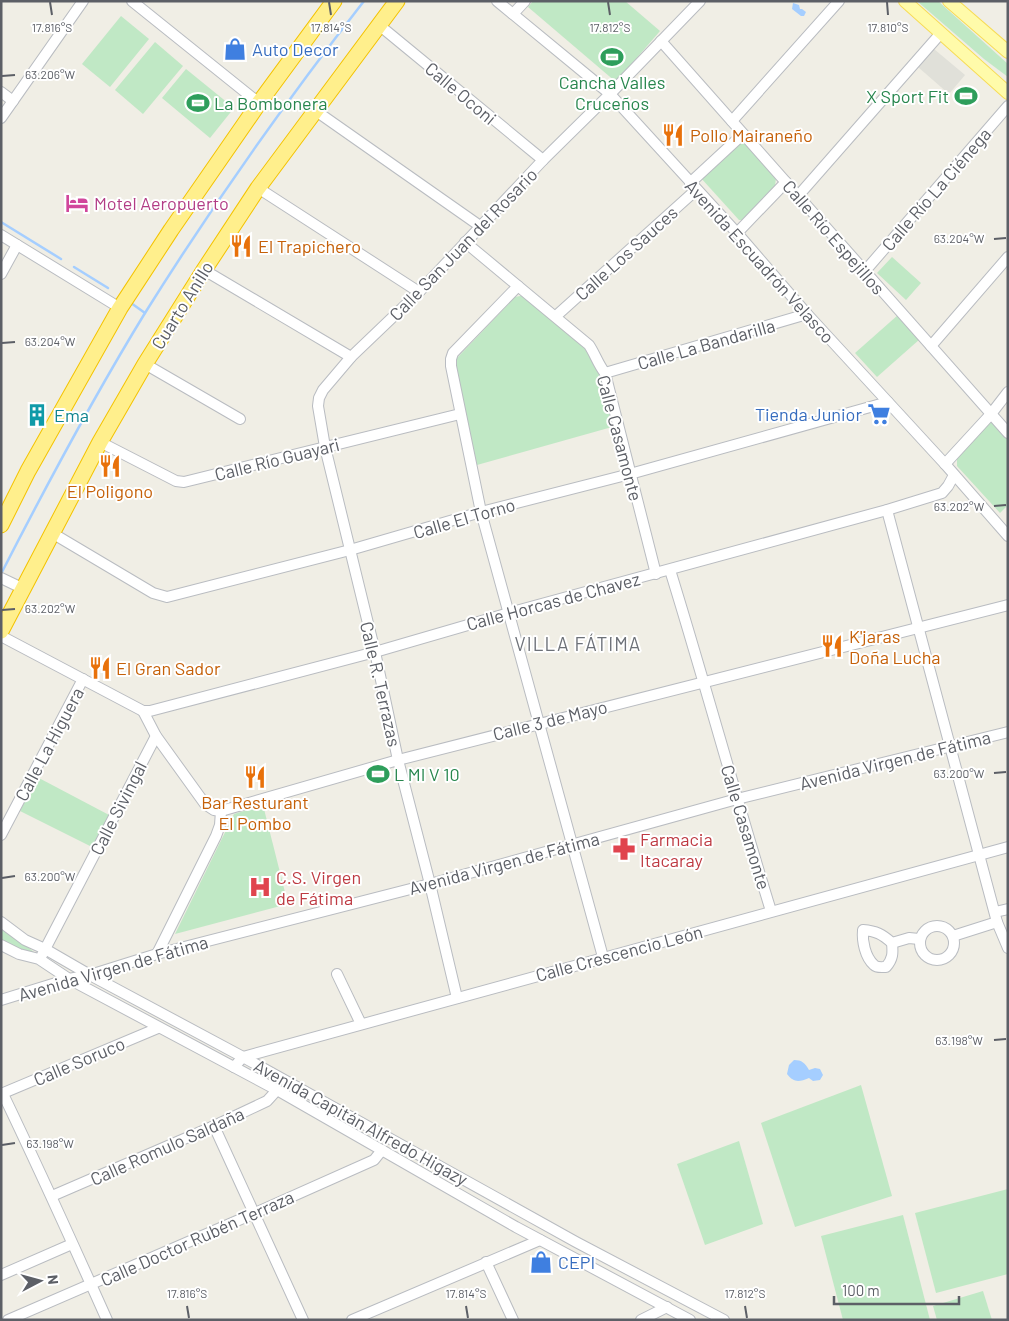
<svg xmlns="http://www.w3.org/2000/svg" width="1009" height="1321" viewBox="0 0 1009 1321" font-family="Barlow,sans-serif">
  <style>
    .industrial { fill: #e0e0d9 }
    .green { fill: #c0e8c5 }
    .water { fill: #a5ceff }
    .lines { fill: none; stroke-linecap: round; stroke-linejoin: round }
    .stream { stroke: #a5ceff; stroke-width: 2.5 }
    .minor-casing { stroke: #b9bcc1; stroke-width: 12 }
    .major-casing { stroke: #f7dc56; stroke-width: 14 }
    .highway-casing { stroke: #f4c300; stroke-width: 17 }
    .minor { stroke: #fff; stroke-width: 10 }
    .major { stroke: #fffbaa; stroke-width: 12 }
    .highway { stroke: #ffef8c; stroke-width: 15 }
    .ticks { fill: none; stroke: #5c5f66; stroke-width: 2 }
    .labels { text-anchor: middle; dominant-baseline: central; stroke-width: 4; stroke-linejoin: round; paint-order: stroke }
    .shop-label { font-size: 18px; fill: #366cbe; stroke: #fff; text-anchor: start }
    .leisure-label { font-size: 18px; fill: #27864d; stroke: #fff; text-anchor: start }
    .street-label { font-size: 18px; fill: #5c5f66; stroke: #fff }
    .food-label { font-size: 18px; fill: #c56008; stroke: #fff; text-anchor: start }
    .hotel-label { font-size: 18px; fill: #b23c85; stroke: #fff; text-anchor: start }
    .culture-label { font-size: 18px; fill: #0d838f; stroke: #fff; text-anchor: start }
    .health-label { font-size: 18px; fill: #be3a42; stroke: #fff; text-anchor: start }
    .neighbourhood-label { font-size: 19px; letter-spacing: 1px; fill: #6d7178; stroke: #fff }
    .ticks-label { font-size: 12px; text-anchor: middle; fill: #5c5f66; stroke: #fff; stroke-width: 4; stroke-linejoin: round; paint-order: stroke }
  </style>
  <rect width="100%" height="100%" fill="#f0eee5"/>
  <polygon class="industrial" points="934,49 965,75 949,94 918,67"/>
  <g class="green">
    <polygon points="533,1 625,1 660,31 616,82 528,7"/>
    <polygon points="917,1 938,1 1008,64 1008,77 984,59"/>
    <polygon points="121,16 149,39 110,87 82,64"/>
    <polygon points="155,42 183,66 143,114 115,90"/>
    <polygon points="186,69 234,108 210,138 162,98"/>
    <polygon points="742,138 776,178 775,186 745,220 739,220 700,177"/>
    <polygon points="892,257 921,283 906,300 877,273"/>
    <polygon points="520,296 523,296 588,351 603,383 612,427 477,465 454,364 457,358 515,297"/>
    <polygon points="898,315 920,339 877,377 855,353"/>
    <polygon points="993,422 1008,436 1008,505 1000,513 957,466 957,458 988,423"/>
    <polygon points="37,777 111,816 94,848 20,811"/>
    <polygon points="263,805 288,904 175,934 234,814"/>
    <polygon points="1,926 34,952 39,959 1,939"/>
    <polygon points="861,1085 892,1196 795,1227 761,1123"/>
    <polygon points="739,1141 763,1224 705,1245 677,1164"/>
    <polygon points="1008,1189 1008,1274 936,1293 915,1213"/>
    <polygon points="903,1215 930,1320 843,1320 821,1236"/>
    <polygon points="983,1291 992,1320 937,1320 933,1306"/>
  </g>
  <g class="water">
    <polygon points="793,3 799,5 800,9 802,9 806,12 804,16 801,16 792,9"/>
    <path d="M794 1060C802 1060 805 1063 809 1070L815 1068 820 1069 823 1075 820 1080 813 1081 809 1078C799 1082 794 1083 787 1074L789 1065Z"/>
  </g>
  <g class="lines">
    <g class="stream">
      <polyline points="1,222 61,259"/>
      <polyline points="74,267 108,288"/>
      <polyline points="131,303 145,313"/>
      <path d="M1 574C46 486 93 398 145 313 212 206 286 101 364 1"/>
    </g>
    <defs>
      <g id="minor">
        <polyline points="132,1 259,103"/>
        <polyline points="497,1 610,94 737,233 807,314 945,464 1008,536"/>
        <polyline points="513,14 525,1"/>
        <polyline points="379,25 543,160"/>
        <polyline points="661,41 1008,433"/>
        <polyline points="1,92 13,101"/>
        <polyline points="316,111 480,226"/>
        <polyline points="1,118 83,1"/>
        <polyline points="732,121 839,1"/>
        <polyline points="690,183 743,134"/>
        <polyline points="258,188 419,292"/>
        <polyline points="798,196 941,33"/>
        <polyline points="737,233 786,182"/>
        <polyline points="1,235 120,308"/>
        <path d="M465 242 589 345C595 354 598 364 605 373L656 574"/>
        <polyline points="204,270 351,357"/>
        <polyline points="865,271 1008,106"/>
        <polyline points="1,274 17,245"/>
        <polyline points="518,286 453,353 451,359 451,366 481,512 603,957"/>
        <polyline points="556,316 696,190"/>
        <polyline points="931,346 1008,257"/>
        <polyline points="145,364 240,419"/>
        <polyline points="605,373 807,314"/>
        <polyline points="100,442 176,481 184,482 460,414"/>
        <polyline points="945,464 991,414 1008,392"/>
        <polyline points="887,510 997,922 1008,948"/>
        <polyline points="52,533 153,593 167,597 350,550 481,512 630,474 888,402"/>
        <path d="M670 570C705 683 736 798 771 911"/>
        <polyline points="1,578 24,589"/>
        <polyline points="1,636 143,711 150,711 375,652 509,613 887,510 942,493 948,486 954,475"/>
        <polyline points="143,711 156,736 205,804 214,810 221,811 398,760 1008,605"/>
        <polyline points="1,835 83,679"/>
        <polyline points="995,912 1008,909"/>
        <polyline points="1,922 25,940 45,949 90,975 243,1057 576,1242 724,1320"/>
        <circle cx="937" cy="943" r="17"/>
        <path d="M863 930C876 931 882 934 892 943 893 953 893 959 886 967 882 967 877 968 874 965 865 957 862 941 863 930Z"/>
        <polyline points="953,936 997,922"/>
        <polyline points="892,943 909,938 919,939"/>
        <polyline points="1,945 19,954 39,959 69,979 277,1090 516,1227 690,1320"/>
        <polyline points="157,954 216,836 220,825 221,811"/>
        <polyline points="42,955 156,736"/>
        <polyline points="337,974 361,1024"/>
        <polyline points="457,998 430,884 398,760 375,652 325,447 318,406 319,398 323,390 351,357 419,292 543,160 610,94 700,1"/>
        <polyline points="1,1000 69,979 90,975 157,954 430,884 737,799 1008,732"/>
        <polyline points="234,1067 243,1057 1008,847"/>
        <polyline points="1,1094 158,1028"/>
        <path d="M3 1094C39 1169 73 1244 107 1320"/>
        <polyline points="214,1126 303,1320"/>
        <polyline points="52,1196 214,1126 267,1101 277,1090"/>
        <polyline points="486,1262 513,1320"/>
        <polyline points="1,1275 72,1244"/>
        <polyline points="8,1320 255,1213 374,1160 382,1150"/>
        <polyline points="352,1320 540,1240"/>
        <polyline points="641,1320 667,1307"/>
      </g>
      <g id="major">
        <polyline points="905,1 1008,93"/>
        <polyline points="949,1 1008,52"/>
      </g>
      <g id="highway">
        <polyline points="1,525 28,471 120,308 171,230 259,103 334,1"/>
        <polyline points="1,631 100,442 145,364 204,270 258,188 397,1"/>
      </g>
    </defs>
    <use href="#minor" class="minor-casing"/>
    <use href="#major" class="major-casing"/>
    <use href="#highway" class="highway-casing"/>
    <use href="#minor" class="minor"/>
    <use href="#major" class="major"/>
    <use href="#highway" class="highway"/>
  </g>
  <path class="ticks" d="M50 2 52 15M329 2 331 15M608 2 610 15M887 2 888 15M2 76 15 75M994 239 1006 238M2 343 15 342M994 506 1006 505M2 610 15 609M994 773 1006 772M2 878 15 876M994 1040 1006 1039M2 1145 15 1143M187 1306 189 1318M466 1306 468 1318M745 1306 747 1318"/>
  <defs>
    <symbol id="shop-bare" viewBox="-9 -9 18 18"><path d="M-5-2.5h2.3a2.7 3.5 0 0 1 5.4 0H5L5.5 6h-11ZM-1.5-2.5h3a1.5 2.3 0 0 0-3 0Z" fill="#3f7fe0" stroke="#fff" stroke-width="2.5" paint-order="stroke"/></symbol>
    <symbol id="stadium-bare" viewBox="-9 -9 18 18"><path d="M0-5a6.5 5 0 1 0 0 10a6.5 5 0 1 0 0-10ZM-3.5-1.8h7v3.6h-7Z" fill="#2e9e5b" stroke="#fff" stroke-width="2.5" paint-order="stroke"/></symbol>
    <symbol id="restaurant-bare" viewBox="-9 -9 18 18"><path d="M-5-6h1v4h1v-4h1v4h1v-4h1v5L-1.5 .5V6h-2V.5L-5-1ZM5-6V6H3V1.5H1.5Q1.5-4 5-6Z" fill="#e8710a" stroke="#fff" stroke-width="2.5" paint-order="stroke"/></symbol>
    <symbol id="hotel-bare" viewBox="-9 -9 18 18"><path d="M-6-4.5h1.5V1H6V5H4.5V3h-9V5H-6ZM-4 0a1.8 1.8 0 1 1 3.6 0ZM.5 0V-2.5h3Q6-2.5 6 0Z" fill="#d1479c" stroke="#fff" stroke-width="2.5" paint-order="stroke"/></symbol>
    <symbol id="supermarket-bare" viewBox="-9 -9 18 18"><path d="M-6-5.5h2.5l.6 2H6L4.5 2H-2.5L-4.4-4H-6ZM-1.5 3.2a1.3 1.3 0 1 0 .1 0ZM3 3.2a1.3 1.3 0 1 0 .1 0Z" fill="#3f7fe0" stroke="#fff" stroke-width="2.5" paint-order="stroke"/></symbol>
    <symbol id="building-bare" viewBox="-9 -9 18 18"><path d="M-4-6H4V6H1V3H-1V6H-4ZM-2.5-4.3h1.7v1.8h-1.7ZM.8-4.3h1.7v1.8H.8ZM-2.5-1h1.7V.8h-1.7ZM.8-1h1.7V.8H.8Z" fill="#0f9aa8" stroke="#fff" stroke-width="2.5" paint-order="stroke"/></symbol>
    <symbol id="pharmacy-bare" viewBox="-9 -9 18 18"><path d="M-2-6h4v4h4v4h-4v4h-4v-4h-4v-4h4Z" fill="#e0444e" stroke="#fff" stroke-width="2.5" paint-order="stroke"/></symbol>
    <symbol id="hospital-bare" viewBox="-9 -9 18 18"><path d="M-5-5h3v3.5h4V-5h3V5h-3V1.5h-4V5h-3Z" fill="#e0444e" stroke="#fff" stroke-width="2.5" paint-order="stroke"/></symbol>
  </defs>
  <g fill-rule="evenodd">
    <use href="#shop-bare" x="219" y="33" width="32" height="32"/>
    <use href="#stadium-bare" x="596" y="41" width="32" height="32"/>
    <use href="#stadium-bare" x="950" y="80" width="32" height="32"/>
    <use href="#stadium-bare" x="182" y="87" width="32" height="32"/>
    <use href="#restaurant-bare" x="657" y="119" width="32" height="32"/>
    <use href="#hotel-bare" x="61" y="187" width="32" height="32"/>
    <use href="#restaurant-bare" x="225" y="230" width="32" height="32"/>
    <use href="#supermarket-bare" x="863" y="398" width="32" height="32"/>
    <use href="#building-bare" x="21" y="399" width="32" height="32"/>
    <use href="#restaurant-bare" x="94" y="450" width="32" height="32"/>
    <use href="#restaurant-bare" x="816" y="630" width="32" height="32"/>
    <use href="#restaurant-bare" x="84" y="652" width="32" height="32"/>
    <use href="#stadium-bare" x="362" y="758" width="32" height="32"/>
    <use href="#restaurant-bare" x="239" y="761" width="32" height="32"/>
    <use href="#pharmacy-bare" x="608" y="833" width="32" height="32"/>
    <use href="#hospital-bare" x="244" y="871" width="32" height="32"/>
    <use href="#shop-bare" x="525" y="1246" width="32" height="32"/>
  </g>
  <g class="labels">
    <g class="shop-label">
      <text x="252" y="49">Auto Decor</text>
      <text x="862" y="414" text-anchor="end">Tienda Junior</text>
      <text x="558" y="1262">CEPI</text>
    </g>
    <g class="leisure-label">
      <text x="612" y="82" text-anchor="middle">Cancha Valles<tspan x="612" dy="21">Cruceños</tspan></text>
      <text x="949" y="96" text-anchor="end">X Sport Fit</text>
      <text x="214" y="103">La Bombonera</text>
      <text x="394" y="774">L MI V 10</text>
    </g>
    <g class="street-label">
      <text transform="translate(461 93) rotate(40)">Calle Oconi</text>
      <text transform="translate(936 189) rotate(-49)">Calle Río La Ciénega</text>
      <text transform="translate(834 237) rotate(49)">Calle Río Espejillos</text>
      <text transform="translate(463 244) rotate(-46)">Calle San Juan del Rosario</text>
      <text transform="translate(626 253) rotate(-42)">Calle Los Sauces</text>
      <text transform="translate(760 261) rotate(48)">Avenida Escuadrón Velasco</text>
      <text transform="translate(182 305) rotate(-58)">Cuarto Anillo</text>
      <text transform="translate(706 344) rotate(-16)">Calle La Bandarilla</text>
      <text transform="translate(620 438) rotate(75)">Calle Casamonte</text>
      <text transform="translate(277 459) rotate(-14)">Calle Río Guayari</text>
      <text transform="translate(464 518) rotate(-16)">Calle El Torno</text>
      <text transform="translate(553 601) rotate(-15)">Calle Horcas de Chavez</text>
      <text transform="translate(381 684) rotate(77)">Calle R. Terrazas</text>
      <text transform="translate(550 720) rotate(-14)">Calle 3 de Mayo</text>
      <text transform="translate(49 744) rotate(-62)">Calle La Higuera</text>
      <text transform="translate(895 760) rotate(-14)">Avenida Virgen de Fátima</text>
      <text transform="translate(118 808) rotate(-63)">Calle Sivingal</text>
      <text transform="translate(746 827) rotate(73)">Calle Casamonte</text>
      <text transform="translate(504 863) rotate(-15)">Avenida Virgen de Fátima</text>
      <text transform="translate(619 953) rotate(-15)">Calle Crescencio León</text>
      <text transform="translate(113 968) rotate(-16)">Avenida Virgen de Fátima</text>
      <text transform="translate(79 1061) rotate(-23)">Calle Soruco</text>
      <text transform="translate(361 1122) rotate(29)">Avenida Capitán Alfredo Higazy</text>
      <text transform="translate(167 1146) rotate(-24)">Calle Romulo Saldaña</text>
      <text transform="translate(197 1238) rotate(-24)">Calle Doctor Rubén Terraza</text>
    </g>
    <g class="food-label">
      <text x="690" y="135">Pollo Mairaneño</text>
      <text x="258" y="246">El Trapichero</text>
      <text x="110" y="491" text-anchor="middle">El Poligono</text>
      <text x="849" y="636">K'jaras<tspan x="849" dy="21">Doña Lucha</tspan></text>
      <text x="116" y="668">El Gran Sador</text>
      <text x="255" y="802" text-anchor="middle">Bar Resturant<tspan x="255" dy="21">El Pombo</tspan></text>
    </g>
    <g class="hotel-label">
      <text x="94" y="203">Motel Aeropuerto</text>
    </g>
    <g class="culture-label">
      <text x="54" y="415">Ema</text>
    </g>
    <g class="health-label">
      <text x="640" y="839">Farmacia<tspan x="640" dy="21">Itacaray</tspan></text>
      <text x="276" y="877">C.S. Virgen<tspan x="276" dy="21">de Fátima</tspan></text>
    </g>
    <g class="neighbourhood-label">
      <text x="578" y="643">VILLA FÁTIMA</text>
    </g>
  </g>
  <g class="ticks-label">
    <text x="52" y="32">17.816°S</text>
    <text x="331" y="32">17.814°S</text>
    <text x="610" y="32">17.812°S</text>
    <text x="888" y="32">17.810°S</text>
    <text x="50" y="79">63.206°W</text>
    <text x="959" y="243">63.204°W</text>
    <text x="50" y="346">63.204°W</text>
    <text x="959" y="511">63.202°W</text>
    <text x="50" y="613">63.202°W</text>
    <text x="959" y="778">63.200°W</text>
    <text x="50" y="881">63.200°W</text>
    <text x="959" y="1045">63.198°W</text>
    <text x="50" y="1148">63.198°W</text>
    <text x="187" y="1298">17.816°S</text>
    <text x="466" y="1298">17.814°S</text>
    <text x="745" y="1298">17.812°S</text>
  </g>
  <rect width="1009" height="1321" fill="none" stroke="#5c5f66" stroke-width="5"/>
  <g transform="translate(40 1281) rotate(84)" stroke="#ffffff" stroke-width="4" paint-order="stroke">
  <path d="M0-4L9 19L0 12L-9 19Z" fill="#5c5f66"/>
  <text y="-8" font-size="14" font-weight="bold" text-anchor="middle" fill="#5c5f66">N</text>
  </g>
  <path d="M834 1296v8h125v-8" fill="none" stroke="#5c5f66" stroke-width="2.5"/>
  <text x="842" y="1296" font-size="15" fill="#5c5f66" stroke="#ffffff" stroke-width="4" paint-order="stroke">100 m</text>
</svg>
